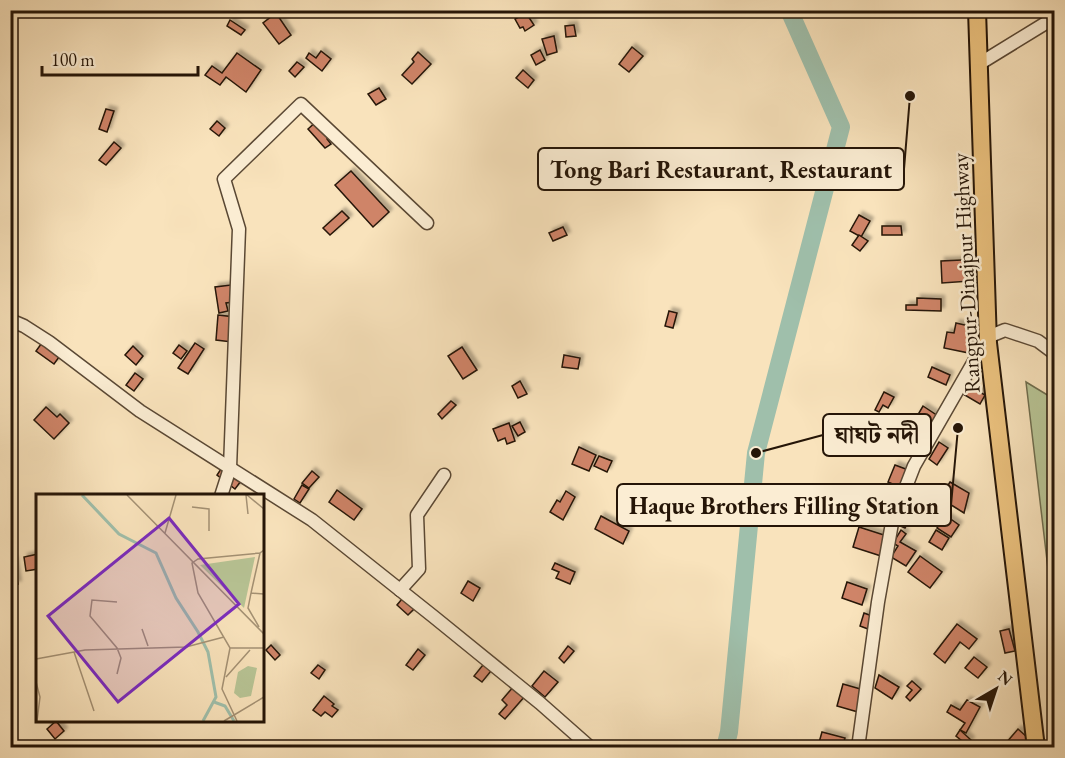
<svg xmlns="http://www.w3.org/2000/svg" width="1065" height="758" viewBox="0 0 1065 758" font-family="'EB Garamond','Noto Serif Bengali',serif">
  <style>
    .green { fill: #b8c596; stroke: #6e6d4e; stroke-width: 1.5 }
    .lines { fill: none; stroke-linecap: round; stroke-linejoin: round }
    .river { stroke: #9fbfab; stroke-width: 18 }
    .building { fill: #cf8468; stroke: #251507; stroke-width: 1.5; filter: url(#shadow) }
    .minor-casing { stroke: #5a4834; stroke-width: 15 }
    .highway-casing { stroke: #251507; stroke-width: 20 }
    .minor { stroke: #fbedd3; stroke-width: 12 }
    .highway { stroke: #ecc27e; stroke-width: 16 }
    .labels { text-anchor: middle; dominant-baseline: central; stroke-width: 5; stroke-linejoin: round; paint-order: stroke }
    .street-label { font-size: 22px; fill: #251507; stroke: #fbedd3 }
    .inset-river { fill: none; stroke: #9fbfab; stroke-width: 3 }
    .inset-road { fill: none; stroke: #a49174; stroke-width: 1.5 }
    .view { fill: #7b2cbf; fill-opacity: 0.15; stroke: #7b2cbf; stroke-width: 3 }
    .inset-edge { fill: none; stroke: #251507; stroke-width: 3 }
    .leader { fill: none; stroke: #251507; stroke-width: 2 }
    .callout-dot { fill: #251507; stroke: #fbedd3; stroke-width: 2 }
    .callout { fill: #fbedd3; stroke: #251507; stroke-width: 2 }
    .callout-label { font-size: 24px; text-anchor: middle; font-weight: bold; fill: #251507 }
  </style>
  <defs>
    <filter id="shadow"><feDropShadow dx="3.5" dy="-3.5" stdDeviation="1.5" flood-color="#0004"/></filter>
  </defs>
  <rect width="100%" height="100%" fill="#f9e3bc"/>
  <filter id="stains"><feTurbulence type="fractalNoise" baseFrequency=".00333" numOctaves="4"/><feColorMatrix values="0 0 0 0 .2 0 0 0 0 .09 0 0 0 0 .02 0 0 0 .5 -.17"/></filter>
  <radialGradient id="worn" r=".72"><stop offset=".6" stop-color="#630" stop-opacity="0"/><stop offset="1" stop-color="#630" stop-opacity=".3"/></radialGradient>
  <polygon class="green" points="1026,382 1054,399 1054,620"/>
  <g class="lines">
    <polyline class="river" points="725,748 729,732 756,453 841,127 789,10"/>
  </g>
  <g class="building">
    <polygon points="276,13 291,35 279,44 263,23"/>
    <polygon points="526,13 534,25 525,31 523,27 520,28 515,19"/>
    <polygon points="230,20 245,30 241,35 227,26"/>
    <polygon points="574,25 576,36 566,37 565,26"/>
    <polygon points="554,36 557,52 547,55 542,39"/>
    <polygon points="632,47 643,56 629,72 619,64"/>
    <polygon points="540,50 545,60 536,65 531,55"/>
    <polygon points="321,51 331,59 322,71 306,58 309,53 316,58"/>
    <polygon points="418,52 431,64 412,84 402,75 414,62 412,59"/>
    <polygon points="237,53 261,70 246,92 226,77 220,85 205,75 212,66 222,73"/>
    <polygon points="297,62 304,67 295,77 289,71"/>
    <polygon points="523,70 534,80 528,88 516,78"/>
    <polygon points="379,88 386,99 376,105 368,94"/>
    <polygon points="106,109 114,111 107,132 99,129"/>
    <polygon points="318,120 331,136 327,139 331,144 325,148 308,129"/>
    <polygon points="217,121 225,128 219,136 210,129"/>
    <polygon points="114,142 121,148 106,165 99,160"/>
    <polygon points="351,171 389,212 373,227 335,185"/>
    <polygon points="342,211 349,218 330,235 323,228"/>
    <polygon points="859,215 870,221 861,237 850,231"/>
    <polygon points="882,226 901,226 902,235 882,235"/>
    <polygon points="563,227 567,235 553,241 549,233"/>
    <polygon points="859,235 868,241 860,251 852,245"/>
    <polygon points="983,259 984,280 942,283 941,261"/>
    <polygon points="231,285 234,302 226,303 228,311 219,313 215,287"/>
    <polygon points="917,298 941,299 941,311 906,310 906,305 917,305"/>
    <polygon points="669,311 677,313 673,328 665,326"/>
    <polygon points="218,315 235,317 232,342 216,340"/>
    <polygon points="956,323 978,328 975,341 972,341 969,353 944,348 947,332 954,333"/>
    <polygon points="44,340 62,353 54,364 36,351"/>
    <polygon points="195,343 204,349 188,374 178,368"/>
    <polygon points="179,345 187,351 181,359 173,353"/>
    <polygon points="133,346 143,356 136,365 125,355"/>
    <polygon points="462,347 477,370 463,379 448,356"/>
    <polygon points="564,355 580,358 578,369 562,367"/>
    <polygon points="932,367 950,375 946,385 928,377"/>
    <polygon points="135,373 143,379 134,391 126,385"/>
    <polygon points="520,381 527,394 518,398 512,386"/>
    <polygon points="969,386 985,395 980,404 963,394"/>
    <polygon points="884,392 894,397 888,408 883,405 879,412 875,410"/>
    <polygon points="451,401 456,405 442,419 438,414"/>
    <polygon points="923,406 941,418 934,429 916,418"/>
    <polygon points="46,407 57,417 60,414 69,423 54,439 34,420"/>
    <polygon points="520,422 525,432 518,436 512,426"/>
    <polygon points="509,423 515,441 507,444 505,438 498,441 493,429"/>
    <polygon points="939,442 948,448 937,465 929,459"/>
    <polygon points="579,447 596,455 589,471 572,464"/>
    <polygon points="599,456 612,461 607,472 594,466"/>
    <polygon points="895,465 911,471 904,489 888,482"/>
    <polygon points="223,466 244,477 235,489 217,475"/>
    <polygon points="312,471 319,477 309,488 302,483"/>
    <polygon points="950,482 969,493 964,513 940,498"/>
    <polygon points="302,485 309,489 300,503 294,499"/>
    <polygon points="337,490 362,509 354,520 329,502"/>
    <polygon points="566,491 575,497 563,520 550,512 557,500 560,502"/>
    <polygon points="905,512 912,515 905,528 898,525"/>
    <polygon points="945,515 959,525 951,537 937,528"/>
    <polygon points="601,516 629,531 623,544 595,529"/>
    <polygon points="859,527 887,536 881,556 853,547"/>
    <polygon points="901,530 906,534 900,542 916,551 906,566 891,557 898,546 893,543"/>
    <polygon points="936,530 949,538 942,550 929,542"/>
    <polygon points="38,554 38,569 26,571 24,557"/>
    <polygon points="920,556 942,572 930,588 908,572"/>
    <polygon points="14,560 18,584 10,585 10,561"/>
    <polygon points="555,563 575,572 570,584 556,578 559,572 552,569"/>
    <polygon points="468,581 480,588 473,601 461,593"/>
    <polygon points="847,582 867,589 862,605 842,598"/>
    <polygon points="402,599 414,609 408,615 397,605"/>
    <polygon points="864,613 872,616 868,629 860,626"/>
    <polygon points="957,624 977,639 969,649 960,642 945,663 934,654"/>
    <polygon points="1009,629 1015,651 1005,653 1000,631"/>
    <polygon points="271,645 280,655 275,660 266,650"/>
    <polygon points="568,646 574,651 564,663 559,658"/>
    <polygon points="418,649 425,655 413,670 406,665"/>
    <polygon points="974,657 987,667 978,678 965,668"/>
    <polygon points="487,660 495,666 482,682 474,676"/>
    <polygon points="318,665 325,670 319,679 311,673"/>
    <polygon points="544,671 558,682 545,697 532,686"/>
    <polygon points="879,675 899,687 892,699 875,688"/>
    <polygon points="912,681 921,689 910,701 906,697 912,690 907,686"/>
    <polygon points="843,684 864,690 858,712 837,706"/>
    <polygon points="514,686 525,696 505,719 499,714 507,705 502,700"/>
    <polygon points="324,696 334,704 332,706 338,710 332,717 325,712 321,716 313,710"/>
    <polygon points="967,700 980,707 966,733 960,730 965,723 947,712 951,705 960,710"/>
    <polygon points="56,721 64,731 55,739 47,729"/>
    <polygon points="1018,729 1028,738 1020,748 1012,748 1006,743"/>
    <polygon points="960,730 971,740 967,745 956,736"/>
    <polygon points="822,732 845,738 842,748 824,748 818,746"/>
  </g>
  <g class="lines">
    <defs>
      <g id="minor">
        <polyline points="979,64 1054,18"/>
        <polyline points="10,320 24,326 49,342 140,411 312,520 434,617 540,703 591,748"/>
        <polyline points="221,496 230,468 239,229 224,179 301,104 427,223"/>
        <polyline points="400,590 419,569 417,515 444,475"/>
        <polyline points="858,748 878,602 892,523 914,466 988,337 1005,330 1038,341 1054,353"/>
      </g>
      <polyline id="highway" points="977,10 988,343 1036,748"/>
    </defs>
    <use href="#minor" class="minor-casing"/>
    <use href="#highway" class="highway-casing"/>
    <use href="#minor" class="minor"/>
    <use href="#highway" class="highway"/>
  </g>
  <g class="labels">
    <g class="street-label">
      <text transform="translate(966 273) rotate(-93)">Rangpur-Dinajpur Highway</text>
    </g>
  </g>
  <g transform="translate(36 494)">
    <rect width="228" height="228" fill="#f9e3bc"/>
    <path d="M219 63 208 114 164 71ZM212 172 221 174 215 202 204 204 198 199 202 178Z" fill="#b8c596"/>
    <path class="inset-river" d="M46 1 83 40 120 59 140 104 162 138 172 158 180 203 167 227M178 208 189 212 198 227"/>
    <path class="inset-road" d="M91 1 228 140M210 1 212 20M211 1 228 15M156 13 173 15V37M129 39 140 1M224 59 162 65 156 69 162 99 194 154H228M215 99 224 59 228 56M223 133 212 114 215 99 228 100M106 135 112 152M194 154 186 195 201 227M38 158 58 217M0 165 49 156 150 153 188 143M81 180 85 164 81 154 54 122 56 106 81 108M190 183 214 156M0 188 4 203 1 227M188 227 228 203"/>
    <path class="view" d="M133 24 203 110 82 208 12 122Z"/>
    <rect width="228" height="228" class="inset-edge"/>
  </g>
  <path class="leader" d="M910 96L904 169M756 453L823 435M958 428L951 505"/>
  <g class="callout-dot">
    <circle cx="910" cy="96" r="6"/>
    <circle cx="756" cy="453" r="6"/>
    <circle cx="958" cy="428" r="6"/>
  </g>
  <g class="callout">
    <rect x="538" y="148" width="366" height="42" rx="6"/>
    <rect x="823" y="414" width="108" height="42" rx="6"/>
    <rect x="617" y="484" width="334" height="42" rx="6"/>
  </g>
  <g class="callout-label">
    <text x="721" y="178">Tong Bari Restaurant, Restaurant</text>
    <text x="877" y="443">ঘাঘট নদী</text>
    <text x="784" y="514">Haque Brothers Filling Station</text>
  </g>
  <rect width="1065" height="758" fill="none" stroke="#f9e3bc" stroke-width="36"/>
  <rect x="12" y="12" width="1041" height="734" fill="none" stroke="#251507" stroke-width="3"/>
  <rect x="18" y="18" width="1029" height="722" fill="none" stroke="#251507" stroke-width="1.5"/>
  <g transform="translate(996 689) rotate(39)" stroke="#fbedd3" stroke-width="4.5" paint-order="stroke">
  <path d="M0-4.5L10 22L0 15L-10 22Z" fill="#251507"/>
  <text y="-9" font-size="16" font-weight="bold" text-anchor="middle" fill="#251507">N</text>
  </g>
  <path d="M42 66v9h156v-9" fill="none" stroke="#251507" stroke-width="3"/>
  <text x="51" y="66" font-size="18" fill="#251507" stroke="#fbedd3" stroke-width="4.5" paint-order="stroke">100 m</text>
  <rect width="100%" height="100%" filter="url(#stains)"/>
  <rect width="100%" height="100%" fill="url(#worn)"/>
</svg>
